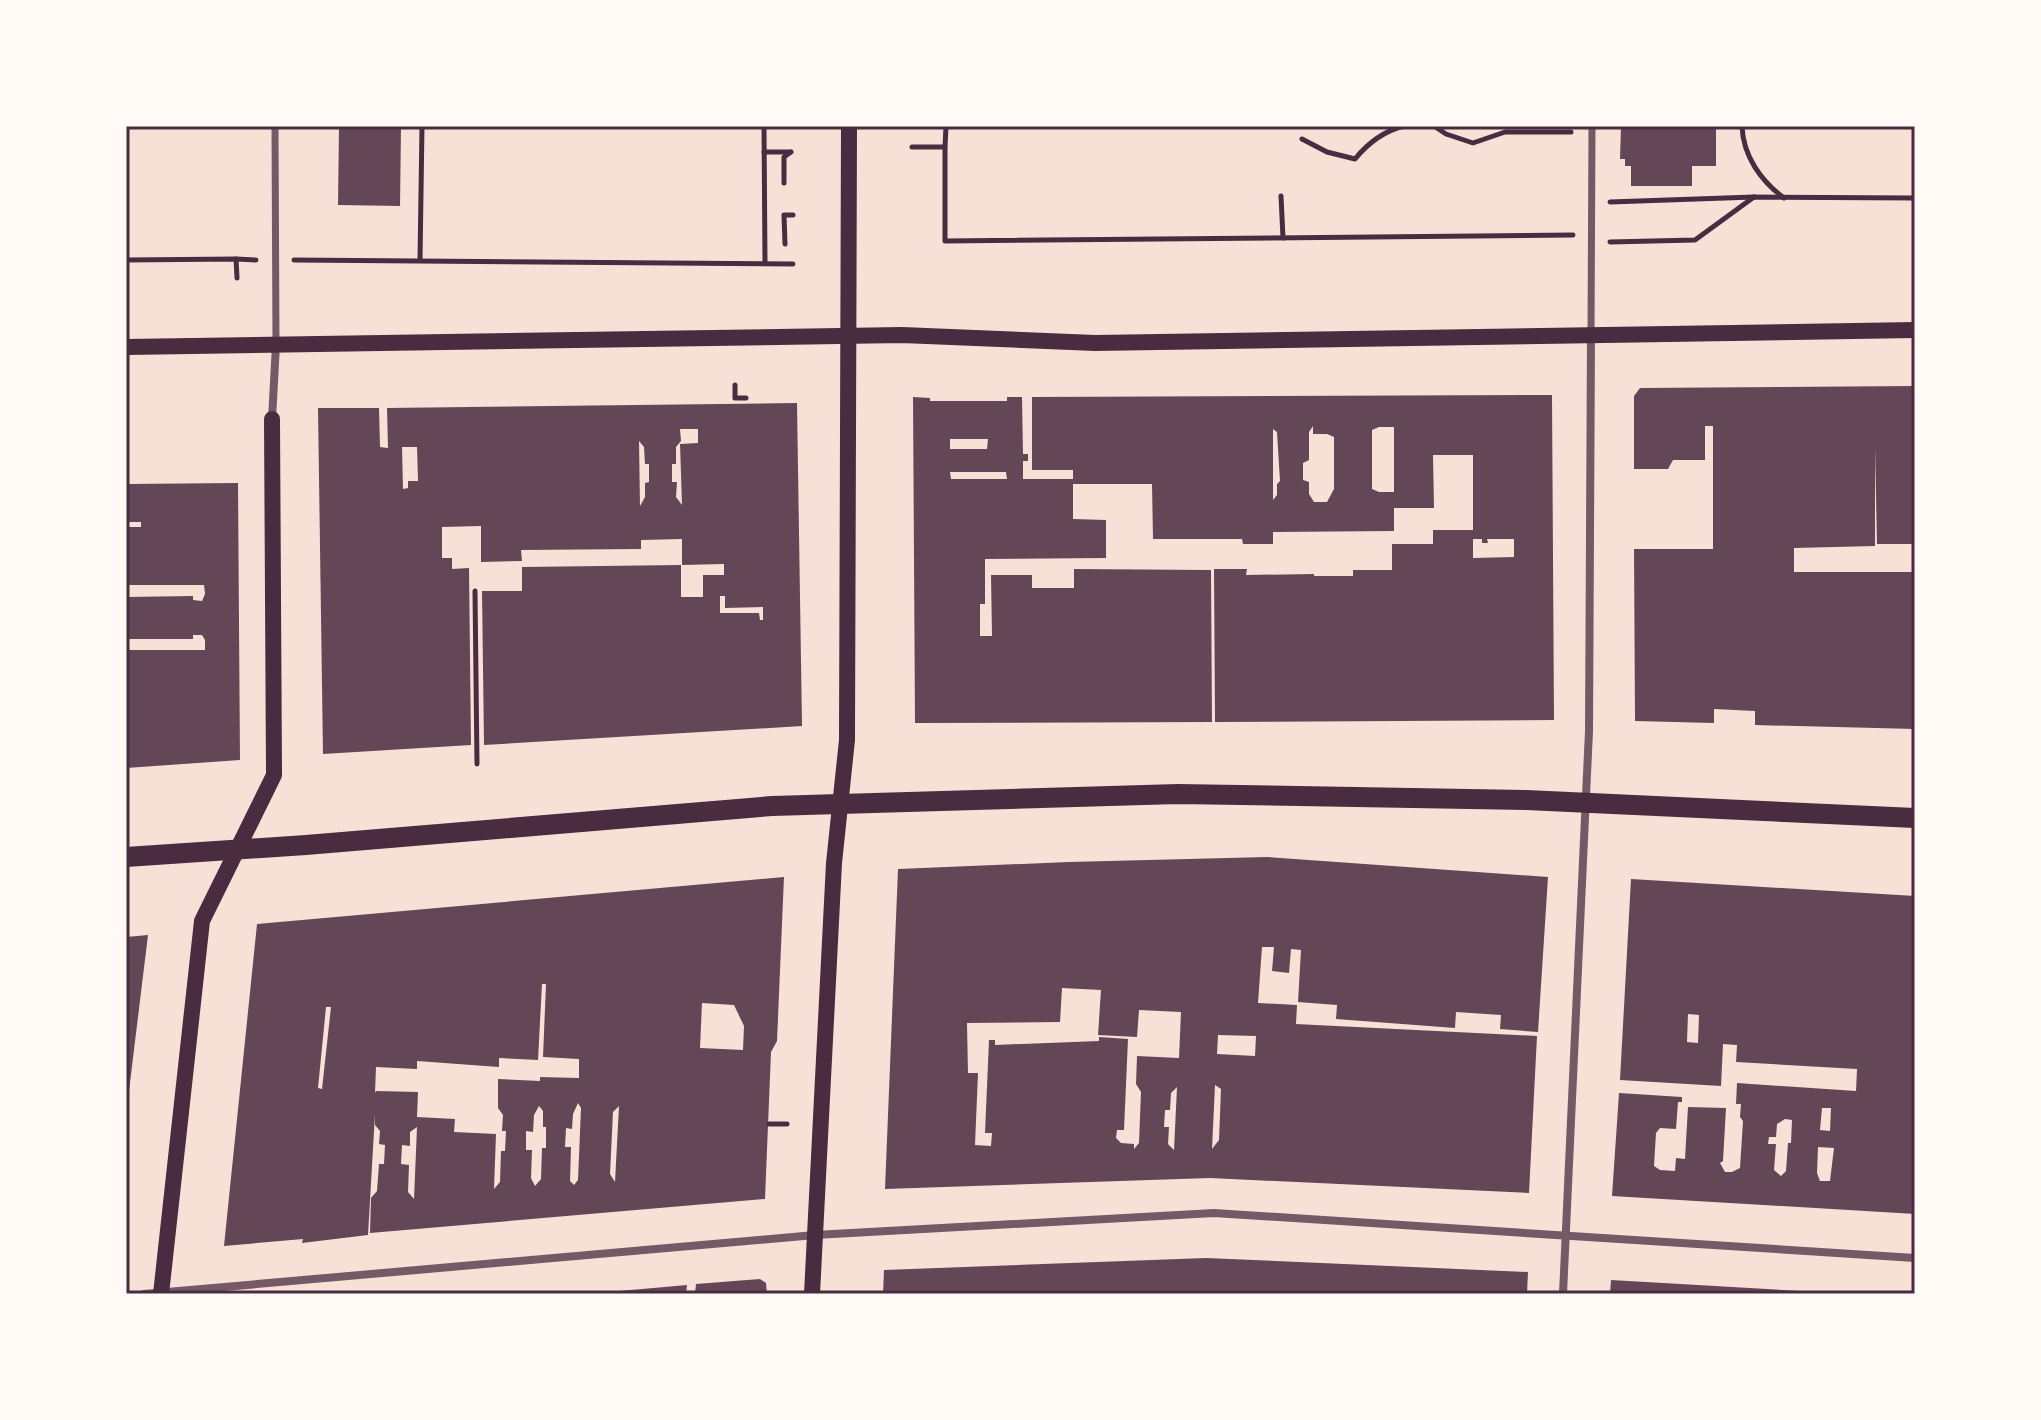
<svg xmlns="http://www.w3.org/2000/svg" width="2041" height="1420" viewBox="0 0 2041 1420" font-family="'Fira Sans',sans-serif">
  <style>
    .building { fill: #644757; fill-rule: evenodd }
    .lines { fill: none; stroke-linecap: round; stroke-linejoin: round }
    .path { stroke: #4a2c40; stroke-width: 5 }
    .pedestrian { stroke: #755966; stroke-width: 7 }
    .minor { stroke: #755966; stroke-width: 8 }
    .secondary { stroke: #4a2c40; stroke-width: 16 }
    .primary { stroke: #4a2c40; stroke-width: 20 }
    .neatline { fill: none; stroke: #4a2c40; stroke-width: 3 }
  </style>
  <rect width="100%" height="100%" fill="#f7e1d7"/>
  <g class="building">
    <polygon points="339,126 401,126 400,206 338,205"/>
    <polygon points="1621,126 1716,126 1716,166 1692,166 1692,186 1631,186 1631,166 1625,166 1625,159 1620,159"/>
    <polygon points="1915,386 1915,544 1877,544 1875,447 1875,546 1794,548 1794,572 1915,572 1915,729 1755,725 1755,711 1714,709 1714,723 1635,721 1634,549 1713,549 1713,426 1705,426 1705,460 1673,460 1668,469 1634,469 1634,396 1640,388"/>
    <path d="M1552 395 1554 720 1215 722 1214 569H1247L1246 575 1314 574V576H1353V570H1392V544H1433V530H1473V455H1433L1434 508H1394V531L1273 532V544H1243L1242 539H1153L1152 484H1073V519L1106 520V558L985 559V604H980V636H992L991 575H1032V588H1074V569L1211 570 1212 722 915 723 913 397 930 398V401H1007V397H1022L1023 454H1028V461H1023V479H1073V470H1032V397ZM1313 426V434H1327L1334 437V489L1327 502H1314L1309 494V482L1303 480V463L1309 460V432ZM1379 427H1394V492H1379L1372 489V430ZM1273 429 1277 432 1280 481 1277 484V495L1273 500ZM950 439H988L987 449H950ZM950 472H1006L1007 479H951ZM1473 539H1482V543H1488L1487 539H1514V557L1473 558Z"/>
    <path d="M797 403 802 726 484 745 482 591H522V567L681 565V597H703V575H724V564L682 565V539L641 540V549L521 550 522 561 481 562V526L442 527V558H452V569L469 568 471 745 323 754 318 408H379L380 447 388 448 387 408ZM680 429H698V443L680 444 682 505 676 497 677 482H672V464H676V447L681 441ZM639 441 644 447 645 464H649V482L645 483V497L640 506ZM402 447H417L418 481H408V488L403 489ZM720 596H725V608L763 607V620H760L759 613H720Z"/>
    <polygon points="238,483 240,760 126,768 126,650 205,650 205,640 202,635 193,635 193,639 126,639 126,597 193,596 193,600 202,601 205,594 204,585 126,585 126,527 141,527 141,522 126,522 126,484"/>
    <path d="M1267 857 1548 877 1538 1032 1500 1029 1501 1015 1456 1012 1455 1028 1336 1019 1337 1005 1298 1002 1301 950 1291 949 1289 973 1272 971 1274 947H1262L1258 1003 1297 1005 1296 1024 1537 1036 1529 1193 1210 1178 885 1189 898 869 1069 862ZM1062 988 1101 990 1098 1035 1137 1037 1139 1010 1181 1012 1179 1058 1137 1056 1136 1084 1141 1092 1139 1143 1134 1149V1144L1121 1143 1116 1138 1117 1130H1124L1128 1039 1099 1037V1041L995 1045V1040H989L985 1133H992L991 1146 975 1145 978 1073H968L967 1023 1060 1022ZM1218 1035 1256 1036 1255 1056 1217 1054ZM1215 1085 1221 1089 1219 1140 1212 1149ZM1177 1087 1174 1150 1168 1144 1169 1127H1164L1165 1110H1170L1171 1093Z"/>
    <path d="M784 877 777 1041 771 1052 765 1199 370 1233 371 1198 377 1191 379 1164H384L385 1145 379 1144 380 1131 375 1125V1114L368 1235 302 1243 303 1239 224 1246 257 924ZM542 984H546L543 1057 579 1059V1078L540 1077V1081L498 1079V1108L503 1115 502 1131H506L505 1151H501L500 1182 494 1189 496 1134 454 1132 455 1119 417 1117 418 1092 376 1091 375 1093 376 1067 417 1069V1061L499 1067V1058L538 1060ZM702 1003 734 1005 744 1026 743 1050 700 1048ZM326 1007H331L322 1089 318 1088ZM578 1103 581 1108 578 1180 574 1185 570 1181 571 1147H565L566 1128 572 1129 573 1114ZM539 1106 543 1111V1127H546V1148H542L541 1179 535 1186 531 1178 532 1150H526V1131L533 1132 534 1115ZM619 1106 615 1182 610 1174 613 1112ZM417 1127 414 1199 408 1192 409 1165 401 1164 402 1145 410 1146V1132Z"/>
    <path d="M1631 879 1915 896V1214L1612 1196 1619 1093 1682 1097V1102H1678L1676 1129 1660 1128 1656 1133 1654 1166 1660 1170 1675 1171 1676 1158 1685 1159 1688 1107 1726 1108 1723 1161 1720 1163 1725 1172H1732L1740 1168 1743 1121 1740 1117 1741 1104H1736L1737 1083 1856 1091 1857 1069 1736 1062 1737 1045 1723 1044 1721 1086 1620 1080ZM1688 1014 1699 1015 1698 1043 1687 1042ZM1822 1108H1831L1830 1131 1820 1130ZM1785 1119 1792 1120 1791 1143H1788L1786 1171 1781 1176 1774 1170 1776 1144H1768L1769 1137H1776L1777 1124ZM1818 1147 1834 1148 1830 1181H1820L1817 1173Z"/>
    <polygon points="148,935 128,1099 126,1099 126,937"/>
    <polygon points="1206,1258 1528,1272 1527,1294 1208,1294 1205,1291 1204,1294 883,1294 884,1270"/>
    <polygon points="760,1279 766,1283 767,1294 695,1294 696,1284"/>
    <polygon points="1611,1280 1818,1292 1818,1294 1610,1294"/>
    <polygon points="687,1285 686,1294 608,1294 608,1292"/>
  </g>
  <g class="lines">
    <g class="path">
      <polyline points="764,126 765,263"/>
      <polyline points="1434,126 1446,134 1473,143 1505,132 1571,132"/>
      <path d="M1742 126C1743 156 1761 181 1784 198"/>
      <path d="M1302 139 1327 152 1355 159C1368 143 1384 131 1404 126"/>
      <polyline points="912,147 945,147 945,241 1573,235"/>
      <polyline points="945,147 946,126"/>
      <polyline points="764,152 790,152"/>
      <polyline points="784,183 784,157 791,152"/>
      <polyline points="1281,196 1283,238"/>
      <polyline points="1610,202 1754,197 1915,198"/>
      <polyline points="1610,242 1695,240 1754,197"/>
      <polyline points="785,244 784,215 793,215"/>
      <polyline points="236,259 256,260"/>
      <polyline points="126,260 236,259 237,278"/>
      <polyline points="294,260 793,264"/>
      <polyline points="420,260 422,126"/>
      <polyline points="735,385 735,398 746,398"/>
      <polyline points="475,591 477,764"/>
      <polyline points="769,1124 787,1124"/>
    </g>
    <g class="pedestrian">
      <polyline points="275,126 276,345"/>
      <polyline points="1591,335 1592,126"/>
    </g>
    <g class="minor">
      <polyline points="272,419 276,345"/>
      <polyline points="144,1294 815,1235 1214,1213 1915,1258"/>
      <polyline points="1563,1294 1589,731 1591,335"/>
    </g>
    <g class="secondary">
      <polyline points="126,347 902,335 1095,343 1915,330"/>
      <polyline points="161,1294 202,921 274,775 272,419"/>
      <polyline points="812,1294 834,863 847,740 849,126"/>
    </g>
    <polyline class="primary" points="126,857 306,845 772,806 1178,794 1526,800 1915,818"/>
  </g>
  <rect width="2041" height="1420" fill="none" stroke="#fffaf5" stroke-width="256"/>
  <rect x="128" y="128" width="1785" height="1164" class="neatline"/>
</svg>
